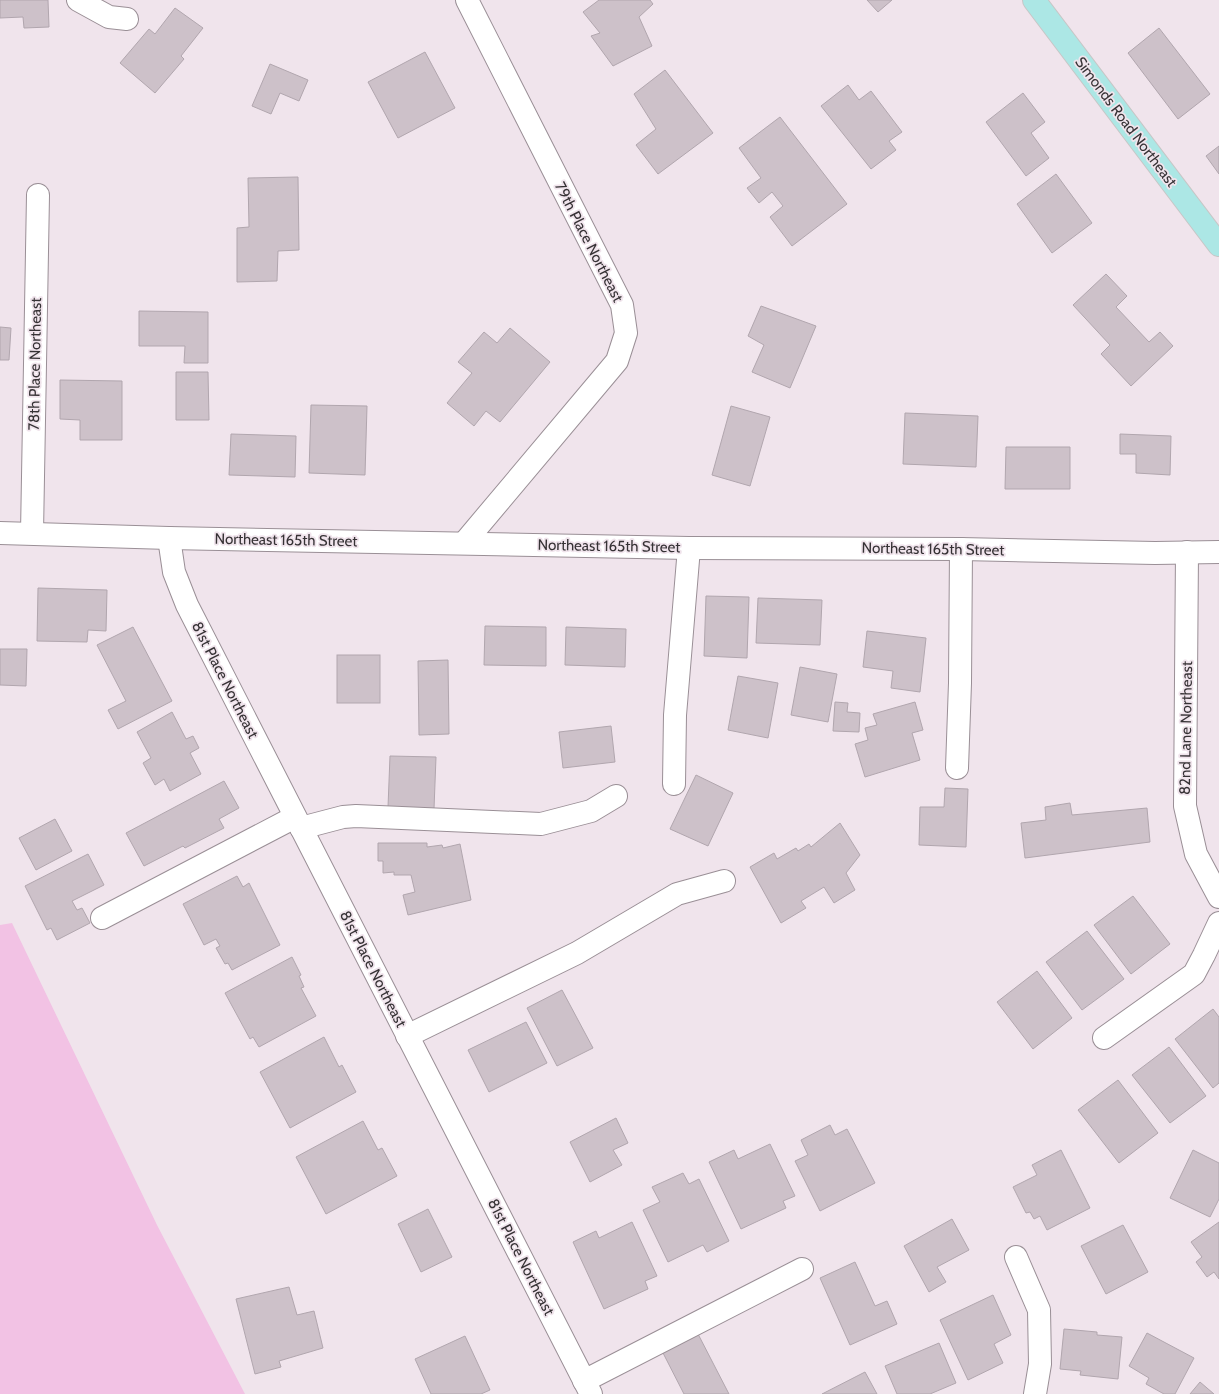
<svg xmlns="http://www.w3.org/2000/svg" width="1219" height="1394" viewBox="0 0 1219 1394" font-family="Cabin,sans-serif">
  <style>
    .green { fill: #f2c2e4 }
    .building { fill: #cdc1c9; stroke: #b1a6ae }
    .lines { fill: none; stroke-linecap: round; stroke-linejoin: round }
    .minor-casing { stroke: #9a8f96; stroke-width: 24 }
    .major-casing { stroke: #c7c6c6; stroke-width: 24 }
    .minor { stroke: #fff; stroke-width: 22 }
    .major { stroke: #ace7e5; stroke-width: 22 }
    .labels { text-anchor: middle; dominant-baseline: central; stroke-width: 3.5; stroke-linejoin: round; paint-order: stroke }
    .street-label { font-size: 15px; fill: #363235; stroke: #f0e4ec }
  </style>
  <rect width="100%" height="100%" fill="#f0e4ec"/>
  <polygon class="green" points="12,923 157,1225 245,1394 0,1394 0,925"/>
  <g class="building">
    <polygon points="0,0 48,0 49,27 24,28 23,17 0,18"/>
    <polygon points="599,0 650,0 653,4 639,17 652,46 613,66 591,36 600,33 583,12"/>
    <polygon points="867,0 892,0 878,12"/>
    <polygon points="175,8 203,28 181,56 184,59 155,93 120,63 149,29 155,34"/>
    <polygon points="1159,28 1210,94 1178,119 1128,53"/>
    <polygon points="425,52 455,108 398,138 368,82"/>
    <polygon points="270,64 308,80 299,101 280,93 271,114 252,106"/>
    <polygon points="665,70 713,133 658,174 636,145 656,129 634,94"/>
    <polygon points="848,85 859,100 871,91 902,132 889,141 896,150 871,169 821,106"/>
    <polygon points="1023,93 1045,122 1031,133 1049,158 1026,176 986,122"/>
    <polygon points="780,117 847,204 792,246 770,217 783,206 772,192 759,203 747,188 761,178 739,148"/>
    <polygon points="1219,146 1219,174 1206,156"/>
    <polygon points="1056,174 1092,223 1052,253 1017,204"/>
    <polygon points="298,177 299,250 278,251 277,281 237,282 237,228 249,227 248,178"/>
    <polygon points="1106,274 1127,296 1116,307 1149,342 1160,332 1173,346 1131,386 1101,354 1110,345 1073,305"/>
    <polygon points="761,306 816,326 790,388 752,372 764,345 748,336"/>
    <polygon points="139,311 208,312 208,363 184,363 185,346 139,346"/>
    <polygon points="0,327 11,328 9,360 0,360"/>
    <polygon points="510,328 550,362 500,422 486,411 474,426 447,403 472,373 458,362 484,332 497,343"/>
    <polygon points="176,372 208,372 209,420 176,420"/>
    <polygon points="60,380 122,381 122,440 80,440 80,420 60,419"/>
    <polygon points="311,405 367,406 365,475 309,473"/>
    <polygon points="731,406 770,417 750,486 712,475"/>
    <polygon points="905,413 978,416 976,467 903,464"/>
    <polygon points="231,434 296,436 295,477 229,475"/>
    <polygon points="1120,434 1171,436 1170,475 1136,473 1136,454 1120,454"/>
    <polygon points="1006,447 1070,447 1070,489 1005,489"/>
    <polygon points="38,588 107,590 106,631 88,630 87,642 37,641"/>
    <polygon points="706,596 749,597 747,658 704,656"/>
    <polygon points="758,598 822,600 820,645 756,643"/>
    <polygon points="485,626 546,627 546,666 484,665"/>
    <polygon points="133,627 172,701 118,729 108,710 126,701 97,645"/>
    <polygon points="566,627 626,629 625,667 565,665"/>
    <polygon points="867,631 926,638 920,692 891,688 893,671 863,667"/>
    <polygon points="0,649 27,649 26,686 0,685"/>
    <rect x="337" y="655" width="43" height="48"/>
    <polygon points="448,660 449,734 419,735 418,661"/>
    <polygon points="800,667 837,674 828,722 791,715"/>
    <polygon points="738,676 778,683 768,738 728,730"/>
    <polygon points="835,702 848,703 847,712 860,713 859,732 833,731"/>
    <polygon points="915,702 923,730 912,733 920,760 865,777 855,744 868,740 865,728 877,725 873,714"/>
    <polygon points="172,712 186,739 193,736 199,748 190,753 201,774 170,791 164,779 155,785 143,763 151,758 137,732"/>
    <polygon points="611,726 615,762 563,768 559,732"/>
    <polygon points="390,756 436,757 434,809 388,807"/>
    <polygon points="696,775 733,793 708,846 670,829"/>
    <polygon points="224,781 239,808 219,819 224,828 185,848 183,846 144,866 126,833"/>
    <polygon points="945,788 968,789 966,847 919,845 920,807 944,807"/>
    <polygon points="1070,803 1072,815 1147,808 1150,842 1025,858 1021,823 1046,820 1045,807"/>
    <polygon points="55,819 72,851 36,870 19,838"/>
    <polygon points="840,823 860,855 846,873 855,890 834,903 824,887 801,901 806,908 781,923 750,867 774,853 777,859 796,848 798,851 809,844 811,847"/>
    <polygon points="378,843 427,843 427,847 442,845 443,848 460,844 471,900 408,915 403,895 415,892 411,875 394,875 394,872 383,873 383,861 378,861"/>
    <polygon points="88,854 104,885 72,901 77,910 82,908 90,923 57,940 51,928 47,930 25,886"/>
    <polygon points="237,876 243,887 249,883 280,945 232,970 228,963 225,964 216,948 220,946 216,939 204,945 183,904"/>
    <polygon points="1133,896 1170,944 1131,974 1094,925"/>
    <polygon points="1087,931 1124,979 1082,1010 1046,962"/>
    <polygon points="292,957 301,975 299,976 304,987 301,988 316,1016 259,1047 253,1037 250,1039 225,993"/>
    <polygon points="1037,971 1072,1018 1033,1049 997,1002"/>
    <polygon points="562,990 593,1048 557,1066 527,1008"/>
    <polygon points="1213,1009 1219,1017 1219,1083 1213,1088 1175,1039"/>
    <polygon points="526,1022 547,1063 489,1092 468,1050"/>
    <polygon points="324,1037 339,1067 342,1065 356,1092 290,1128 260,1072"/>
    <polygon points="1169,1047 1206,1096 1170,1123 1132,1075"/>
    <polygon points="1118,1080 1158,1133 1119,1163 1078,1110"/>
    <polygon points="616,1118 628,1143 613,1150 622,1165 590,1182 570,1142"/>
    <polygon points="363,1121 378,1150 382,1148 397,1176 326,1214 296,1157"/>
    <polygon points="830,1125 835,1135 847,1129 875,1183 820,1211 795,1161 808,1155 801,1140"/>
    <polygon points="770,1144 795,1196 783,1201 786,1208 741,1229 709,1162 734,1150 738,1159"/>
    <polygon points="1061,1150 1090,1208 1047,1230 1040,1216 1034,1219 1030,1212 1026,1213 1013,1187 1037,1175 1032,1165"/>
    <polygon points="1193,1150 1219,1163 1219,1199 1210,1217 1170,1198"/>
    <polygon points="683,1173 689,1184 699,1179 729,1241 707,1252 703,1245 668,1262 643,1210 660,1202 652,1187"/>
    <polygon points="428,1209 452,1257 421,1272 398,1224"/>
    <polygon points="952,1219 969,1250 937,1267 946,1282 929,1292 904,1246"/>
    <polygon points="632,1222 657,1276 645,1281 648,1289 604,1309 573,1242 596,1231 599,1238"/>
    <polygon points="1219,1222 1219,1279 1214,1272 1207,1277 1196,1262 1202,1257 1191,1242"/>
    <polygon points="1123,1225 1148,1272 1106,1294 1081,1246"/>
    <polygon points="855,1262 875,1306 887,1301 897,1324 850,1345 820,1278"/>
    <polygon points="289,1287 297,1315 314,1311 323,1348 279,1361 281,1367 255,1374 236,1299"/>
    <polygon points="993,1295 1011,1335 994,1344 1003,1363 968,1380 940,1320"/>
    <polygon points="1064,1329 1097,1332 1097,1335 1122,1337 1118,1379 1080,1375 1081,1371 1060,1369"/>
    <polygon points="1147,1333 1194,1358 1175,1394 1164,1394 1146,1384 1149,1378 1129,1366"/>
    <polygon points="698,1334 729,1394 684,1394 662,1351"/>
    <polygon points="465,1336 490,1390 481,1394 431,1394 415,1359"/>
    <polygon points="939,1343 956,1383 930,1394 897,1394 885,1366"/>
    <polygon points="865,1372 877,1394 822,1394"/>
    <polygon points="1200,1382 1214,1394 1190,1394"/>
  </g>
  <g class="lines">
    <defs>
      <g id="minor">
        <polyline points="78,0 109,17 127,19"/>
        <polyline points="0,533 169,538 689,548 961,549 1155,553 1219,552"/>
        <polyline points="32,533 38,195"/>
        <polyline points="169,538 174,572 187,605 591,1394"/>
        <polyline points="464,543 617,361 626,333 622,305 467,0"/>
        <polyline points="1187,552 1185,806 1196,854 1219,897"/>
        <polyline points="957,768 960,683 961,549"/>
        <polyline points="674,784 675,715 689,548"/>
        <polyline points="301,828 343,817 356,816 541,824 591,811 616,796"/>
        <polyline points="102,918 295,817"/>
        <polyline points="407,1036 577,953 677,894 724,881"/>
        <polyline points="1104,1038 1194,974 1204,955 1219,923"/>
        <polyline points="1016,1257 1039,1310 1040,1364 1035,1394"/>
        <polyline points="584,1381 802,1269"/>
      </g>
      <polyline id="major" points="1034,0 1219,245"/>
    </defs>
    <use href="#minor" class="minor-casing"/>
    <use href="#major" class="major-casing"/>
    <use href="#minor" class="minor"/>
    <use href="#major" class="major"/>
  </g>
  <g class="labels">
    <g class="street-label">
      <text transform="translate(1126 122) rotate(53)">Simonds Road Northeast</text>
      <text transform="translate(589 242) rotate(63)">79th Place Northeast</text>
      <text transform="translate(35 364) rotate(-89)">78th Place Northeast</text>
      <text transform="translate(286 540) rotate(1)">Northeast 165th Street</text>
      <text transform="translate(609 546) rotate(1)">Northeast 165th Street</text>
      <text transform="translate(933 549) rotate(1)">Northeast 165th Street</text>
      <text transform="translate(225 680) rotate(63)">81st Place Northeast</text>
      <text transform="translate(1186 728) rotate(-89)">82nd Lane Northeast</text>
      <text transform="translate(373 969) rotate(63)">81st Place Northeast</text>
      <text transform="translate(521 1257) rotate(63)">81st Place Northeast</text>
    </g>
  </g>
</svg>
